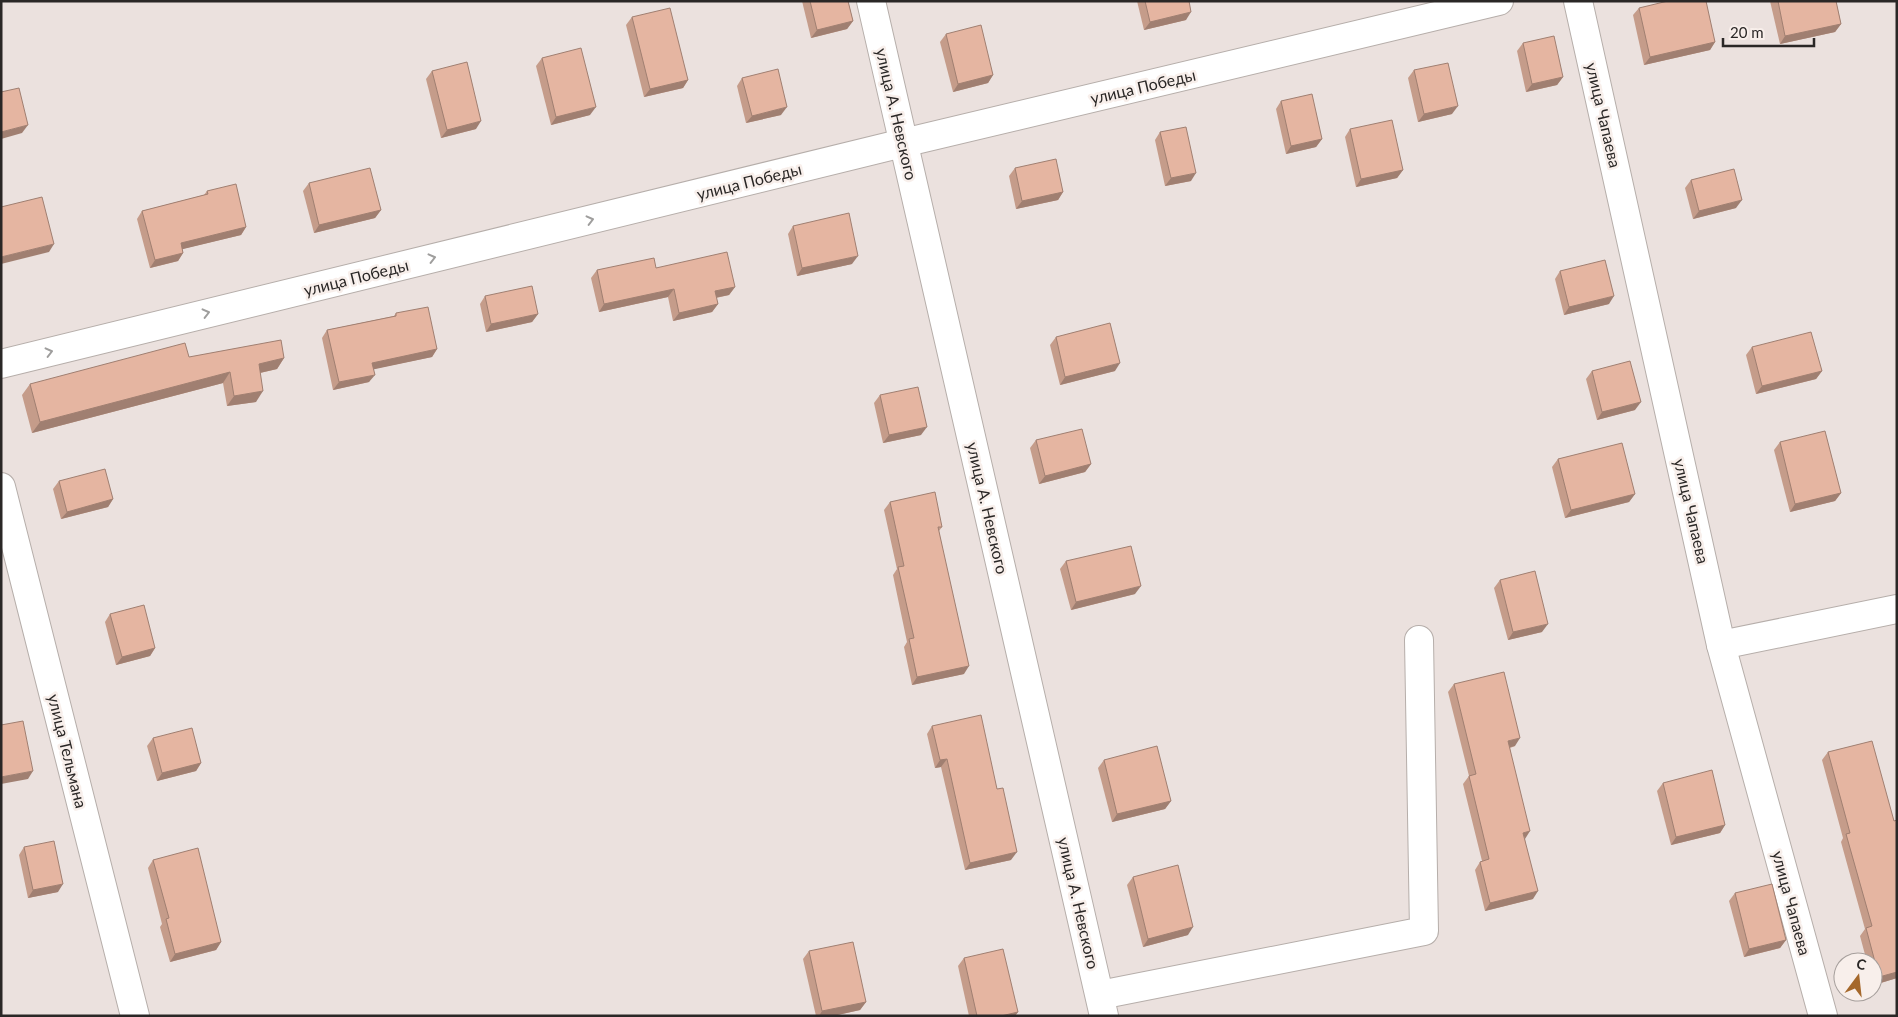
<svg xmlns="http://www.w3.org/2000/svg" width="1898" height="1017" viewBox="0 0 1898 1017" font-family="Lato,sans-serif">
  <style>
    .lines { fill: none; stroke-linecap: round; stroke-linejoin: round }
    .minor-casing { stroke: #b6aeaa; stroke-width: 30 }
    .minor { stroke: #fff; stroke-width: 28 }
    .wall { fill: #c59c8a }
    .shaded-wall { fill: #a07f71 }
    .building { fill: #e5b5a1; stroke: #a07f71 }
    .oneway { stroke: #9f9e9d }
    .labels { text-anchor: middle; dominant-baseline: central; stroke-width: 5; stroke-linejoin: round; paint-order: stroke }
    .street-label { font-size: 16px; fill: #2a2726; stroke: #f8efeb }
  </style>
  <rect width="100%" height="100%" fill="#ebe1de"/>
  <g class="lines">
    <defs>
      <g id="minor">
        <polyline points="871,1 1104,1016"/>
        <polyline points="1578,1 1721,645 1823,1016"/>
        <polyline points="1,364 903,143 1499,1"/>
        <polyline points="1,487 135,1016"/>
        <polyline points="1721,645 1897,609"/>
        <polyline points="1100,995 1424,931 1419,640"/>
      </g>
    </defs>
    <use href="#minor" class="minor-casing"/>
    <use href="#minor" class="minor"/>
  </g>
  <g class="wall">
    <polygon points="802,1 848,1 853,21 847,29 811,38"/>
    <polygon points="1137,1 1189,1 1186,20 1144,30"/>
    <polygon points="1770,1 1836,1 1841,24 1835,32 1780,44"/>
    <polygon points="1639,8 1715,42 1710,50 1644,65 1633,15"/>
    <polygon points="632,17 688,80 683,88 644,97 626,25"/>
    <polygon points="946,34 993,75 988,83 953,92 940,42"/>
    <polygon points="1523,43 1563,77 1557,85 1526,92 1517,51"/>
    <polygon points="542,58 590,115 551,125 536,66"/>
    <polygon points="1414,70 1452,114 1418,122 1408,78"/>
    <polygon points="432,71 476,129 441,138 426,79"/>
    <polygon points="742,78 781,115 746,123 737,86"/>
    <polygon points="1281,101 1322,139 1316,147 1286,154 1276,109"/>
    <polygon points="1350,129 1403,170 1397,178 1356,187 1345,137"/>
    <polygon points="1160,132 1191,181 1165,186 1155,140"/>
    <polygon points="1015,168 1063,192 1058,200 1016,209 1009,176"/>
    <polygon points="1691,180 1736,208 1693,219 1685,188"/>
    <polygon points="309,183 381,210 375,218 314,233 303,191"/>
    <polygon points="207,191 246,227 241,235 182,249 183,253 178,261 150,268 137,219 142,211 204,195"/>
    <polygon points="793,226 852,264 797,276 788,234"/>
    <polygon points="656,268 735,287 729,295 716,298 718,304 712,312 673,321 668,297 599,312 591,278 597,270"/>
    <polygon points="1560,271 1609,304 1564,315 1555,279"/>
    <polygon points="485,296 538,314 532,322 486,332 480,304"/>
    <polygon points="396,313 437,349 432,357 373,369 369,382 333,390 322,338 327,330 394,316"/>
    <polygon points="1056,337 1115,371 1060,385 1050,345"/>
    <polygon points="1752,347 1822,371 1816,379 1756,394 1746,355"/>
    <polygon points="189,357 284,358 277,369 260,373 256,402 227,406 223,383 32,433 22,395 30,384"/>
    <polygon points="1592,371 1635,410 1597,420 1586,379"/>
    <polygon points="880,395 921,435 883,443 874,403"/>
    <polygon points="1036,440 1091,464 1085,472 1039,484 1030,448"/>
    <polygon points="1780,442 1841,493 1835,501 1790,512 1774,450"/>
    <polygon points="1558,459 1635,494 1629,502 1565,518 1552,467"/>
    <polygon points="59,481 113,499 108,507 61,519 53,489"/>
    <polygon points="890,502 942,527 939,531 964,674 912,685 904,647 907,642 893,575 897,569 884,510"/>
    <polygon points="1066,561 1135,594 1071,610 1060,569"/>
    <polygon points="1500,580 1542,632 1508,640 1494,588"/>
    <polygon points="110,614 155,648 150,656 116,665 105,622"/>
    <polygon points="1454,684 1515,746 1510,748 1525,839 1533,899 1485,911 1475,870 1480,862 1482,861 1463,784 1469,776 1448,692"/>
    <polygon points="932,726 997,789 1011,860 965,870 941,767 935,768 927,734"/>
    <polygon points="153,738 201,763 196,771 157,781 147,746"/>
    <polygon points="1828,752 1894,821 1897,820 1897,978 1874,985 1873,962 1867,962 1860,936 1865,929 1841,842 1843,838 1822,760"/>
    <polygon points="1104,760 1171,801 1165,809 1112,822 1098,768"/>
    <polygon points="1663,783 1725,825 1720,833 1671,845 1657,791"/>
    <polygon points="24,847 58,892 28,898 19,855"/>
    <polygon points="153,860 221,942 216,950 170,962 160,927 162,924 148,868"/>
    <polygon points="1133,877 1188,935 1143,947 1127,885"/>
    <polygon points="1735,893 1786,940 1780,948 1744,957 1729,901"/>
    <polygon points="809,951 866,1002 860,1010 833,1016 816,1016 803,959"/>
    <polygon points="964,958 1018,1012 1015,1016 969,1016 958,966"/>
  </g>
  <g class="shaded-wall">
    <polygon points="1191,12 1186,20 1144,30 1150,22"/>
    <polygon points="853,21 847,29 811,38 817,30"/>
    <polygon points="1841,24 1835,32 1780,44 1785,36"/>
    <polygon points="1715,42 1710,50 1644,65 1650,57"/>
    <polygon points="993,75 988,83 953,92 958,84"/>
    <polygon points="1563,77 1557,85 1526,92 1532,84"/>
    <polygon points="688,80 683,88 644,97 650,89"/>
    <polygon points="1458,106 1452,114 1418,122 1424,114"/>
    <polygon points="596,107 590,115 551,125 556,117"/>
    <polygon points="787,107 781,115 746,123 752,116"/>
    <polygon points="481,121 476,129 441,138 447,130"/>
    <polygon points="28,125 22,133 1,139 1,132"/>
    <polygon points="1322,139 1316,147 1286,154 1291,146"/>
    <polygon points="1403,170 1397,178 1356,187 1361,179"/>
    <polygon points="1196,173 1191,181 1165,186 1171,178"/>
    <polygon points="1063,192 1058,200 1016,209 1022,201"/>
    <polygon points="1742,200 1736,208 1693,219 1699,211"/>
    <polygon points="381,210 375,218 314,233 319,225"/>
    <polygon points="246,227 241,235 175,251 181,243"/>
    <polygon points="54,244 49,252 1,264 1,257"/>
    <polygon points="183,253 178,261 150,268 155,260"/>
    <polygon points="858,256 852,264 797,276 802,268"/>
    <polygon points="735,287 729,295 709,299 715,291"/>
    <polygon points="674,289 668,297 599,312 604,304"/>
    <polygon points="1614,296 1609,304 1564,315 1569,307"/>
    <polygon points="718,304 712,312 673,321 679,313"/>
    <polygon points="538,314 532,322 486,332 491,324"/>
    <polygon points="437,349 432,357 366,371 372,363"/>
    <polygon points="284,358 277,369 251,375 259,364"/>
    <polygon points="1120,363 1115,371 1060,385 1065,377"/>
    <polygon points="1822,371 1816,379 1756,394 1762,386"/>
    <polygon points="230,372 223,383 32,433 40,422"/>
    <polygon points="375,375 369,382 333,390 339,382"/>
    <polygon points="263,391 256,402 227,406 234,396"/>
    <polygon points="1641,402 1635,410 1597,420 1602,412"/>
    <polygon points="927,427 921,435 883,443 889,435"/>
    <polygon points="1091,464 1085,472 1039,484 1045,476"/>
    <polygon points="1841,493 1835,501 1790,512 1795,504"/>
    <polygon points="1635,494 1629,502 1565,518 1571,510"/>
    <polygon points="113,499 108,507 61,519 67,512"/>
    <polygon points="1141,586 1135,594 1071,610 1076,602"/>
    <polygon points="1548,624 1542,632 1508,640 1513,632"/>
    <polygon points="155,648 150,656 116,665 122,657"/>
    <polygon points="969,666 964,674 912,685 917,677"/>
    <polygon points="1520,738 1515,746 1502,749 1508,741"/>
    <polygon points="947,759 941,767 935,768 940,760"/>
    <polygon points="201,763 196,771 157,781 162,773"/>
    <polygon points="33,771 28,779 1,784 1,777"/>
    <polygon points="1171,801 1165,809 1112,822 1117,814"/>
    <polygon points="1725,825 1720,833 1671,845 1676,837"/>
    <polygon points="1530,831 1525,839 1523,833"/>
    <polygon points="1017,852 1011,860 965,870 970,863"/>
    <polygon points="63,884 58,892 28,898 33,890"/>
    <polygon points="1538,891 1533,899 1485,911 1490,903"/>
    <polygon points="1193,927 1188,935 1143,947 1148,939"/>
    <polygon points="1786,940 1780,948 1744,957 1749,949"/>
    <polygon points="221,942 216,950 170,962 175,954"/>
    <polygon points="1897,972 1897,978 1874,985 1879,977"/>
    <polygon points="866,1002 860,1010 833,1016 819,1016 822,1011"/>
    <polygon points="1018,1012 1015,1016 1001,1016"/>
  </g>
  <g class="building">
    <polygon points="810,1 848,1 853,21 817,30"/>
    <polygon points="1145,1 1189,1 1191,12 1150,22"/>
    <polygon points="1668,1 1706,1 1715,42 1650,57 1639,8"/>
    <polygon points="1778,1 1836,1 1841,24 1785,36"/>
    <polygon points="670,8 688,80 650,89 632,17"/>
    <polygon points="981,25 993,75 958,84 946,34"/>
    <polygon points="1554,36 1563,77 1532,84 1523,43"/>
    <polygon points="581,48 596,107 556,117 542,58"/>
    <polygon points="467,62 481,121 447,130 432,71"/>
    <polygon points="1448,63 1458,106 1424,114 1414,70"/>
    <polygon points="778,69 787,107 752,116 742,78"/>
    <polygon points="19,88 28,125 1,132 1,92"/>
    <polygon points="1312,94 1322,139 1291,146 1281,101"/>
    <polygon points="1392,120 1403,170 1361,179 1350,129"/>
    <polygon points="1186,127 1196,173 1171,178 1160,132"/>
    <polygon points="1056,159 1063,192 1022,201 1015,168"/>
    <polygon points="370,168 381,210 319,225 309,183"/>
    <polygon points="1734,169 1742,200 1699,211 1691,180"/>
    <polygon points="236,184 246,227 181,243 183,253 155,260 142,211 208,194 207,191"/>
    <polygon points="42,197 54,244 1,257 1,207"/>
    <polygon points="849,213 858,256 802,268 793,226"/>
    <polygon points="727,252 735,287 715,291 718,304 679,313 674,289 604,304 597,270 654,258 656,268"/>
    <polygon points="1605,260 1614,296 1569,307 1560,271"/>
    <polygon points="532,286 538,314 491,324 485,296"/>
    <polygon points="428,307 437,349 372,363 375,375 339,382 327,330 396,316 396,313"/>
    <polygon points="1110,323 1120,363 1065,377 1056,337"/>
    <polygon points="1811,332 1822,371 1762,386 1752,347"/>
    <polygon points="281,340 284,358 259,364 263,391 234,396 230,372 40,422 30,384 185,343 189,357"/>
    <polygon points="1630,361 1641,402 1602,412 1592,371"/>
    <polygon points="918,387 927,427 889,435 880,395"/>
    <polygon points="1082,429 1091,464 1045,476 1036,440"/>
    <polygon points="1825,431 1841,493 1795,504 1780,442"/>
    <polygon points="1622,443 1635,494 1571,510 1558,459"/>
    <polygon points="105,469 113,499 67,512 59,481"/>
    <polygon points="935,492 942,527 938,527 969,666 917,677 909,639 914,638 898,567 904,566 890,502"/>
    <polygon points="1131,546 1141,586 1076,602 1066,561"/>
    <polygon points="1535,571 1548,624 1513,632 1500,580"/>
    <polygon points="144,605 155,648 122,657 110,614"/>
    <polygon points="1504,672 1520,738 1508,741 1530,831 1523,833 1538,891 1490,903 1480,862 1489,859 1469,776 1476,774 1454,684"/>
    <polygon points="981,715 997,789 1003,788 1017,852 970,863 947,759 940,760 932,726"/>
    <polygon points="23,721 33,771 1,777 1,725"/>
    <polygon points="192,728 201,763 162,773 153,738"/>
    <polygon points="1872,741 1894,821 1897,820 1897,972 1879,977 1866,928 1872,926 1846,834 1850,833 1828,752"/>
    <polygon points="1157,746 1171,801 1117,814 1104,760"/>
    <polygon points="1712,770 1725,825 1676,837 1663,783"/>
    <polygon points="54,841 63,884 33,890 24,847"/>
    <polygon points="198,848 221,942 175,954 166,919 169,918 153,860"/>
    <polygon points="1178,865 1193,927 1148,939 1133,877"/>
    <polygon points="1772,884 1786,940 1749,949 1735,893"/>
    <polygon points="853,942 866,1002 822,1011 809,951"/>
    <polygon points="1003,949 1018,1012 1001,1016 977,1016 964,958"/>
  </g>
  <defs><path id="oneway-chevron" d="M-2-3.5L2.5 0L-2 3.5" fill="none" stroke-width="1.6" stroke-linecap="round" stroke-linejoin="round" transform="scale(1.25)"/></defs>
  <g class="oneway">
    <use href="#oneway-chevron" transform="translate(590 220) rotate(-14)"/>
    <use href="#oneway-chevron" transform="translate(432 258) rotate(-14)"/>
    <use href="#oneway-chevron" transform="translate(206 313) rotate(-14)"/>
    <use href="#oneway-chevron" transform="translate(49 352) rotate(-14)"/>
  </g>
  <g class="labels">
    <g class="street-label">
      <text transform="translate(1143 86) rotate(-13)">улица Победы</text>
      <text transform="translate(897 114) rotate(77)">улица А. Невского</text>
      <text transform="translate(1604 115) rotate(77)">улица Чапаева</text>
      <text transform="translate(749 181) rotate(-14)">улица Победы</text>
      <text transform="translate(356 277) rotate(-14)">улица Победы</text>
      <text transform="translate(988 508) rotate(77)">улица А. Невского</text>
      <text transform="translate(1692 511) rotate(77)">улица Чапаева</text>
      <text transform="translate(68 751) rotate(76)">улица Тельмана</text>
      <text transform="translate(1079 903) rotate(77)">улица А. Невского</text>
      <text transform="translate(1792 903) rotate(75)">улица Чапаева</text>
    </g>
  </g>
  <rect width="1898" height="1017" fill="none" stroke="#2a2726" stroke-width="5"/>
  <g transform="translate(1858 977) rotate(15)"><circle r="24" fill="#f8efeb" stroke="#a69f9c"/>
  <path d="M0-4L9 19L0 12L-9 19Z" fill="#a5682b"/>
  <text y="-8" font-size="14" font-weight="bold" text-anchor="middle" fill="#2a2726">С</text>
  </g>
  <path d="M1723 38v8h91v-8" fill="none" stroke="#2a2726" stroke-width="2.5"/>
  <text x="1730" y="38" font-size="15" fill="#2a2726" stroke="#f8efeb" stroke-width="4" paint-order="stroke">20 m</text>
</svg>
